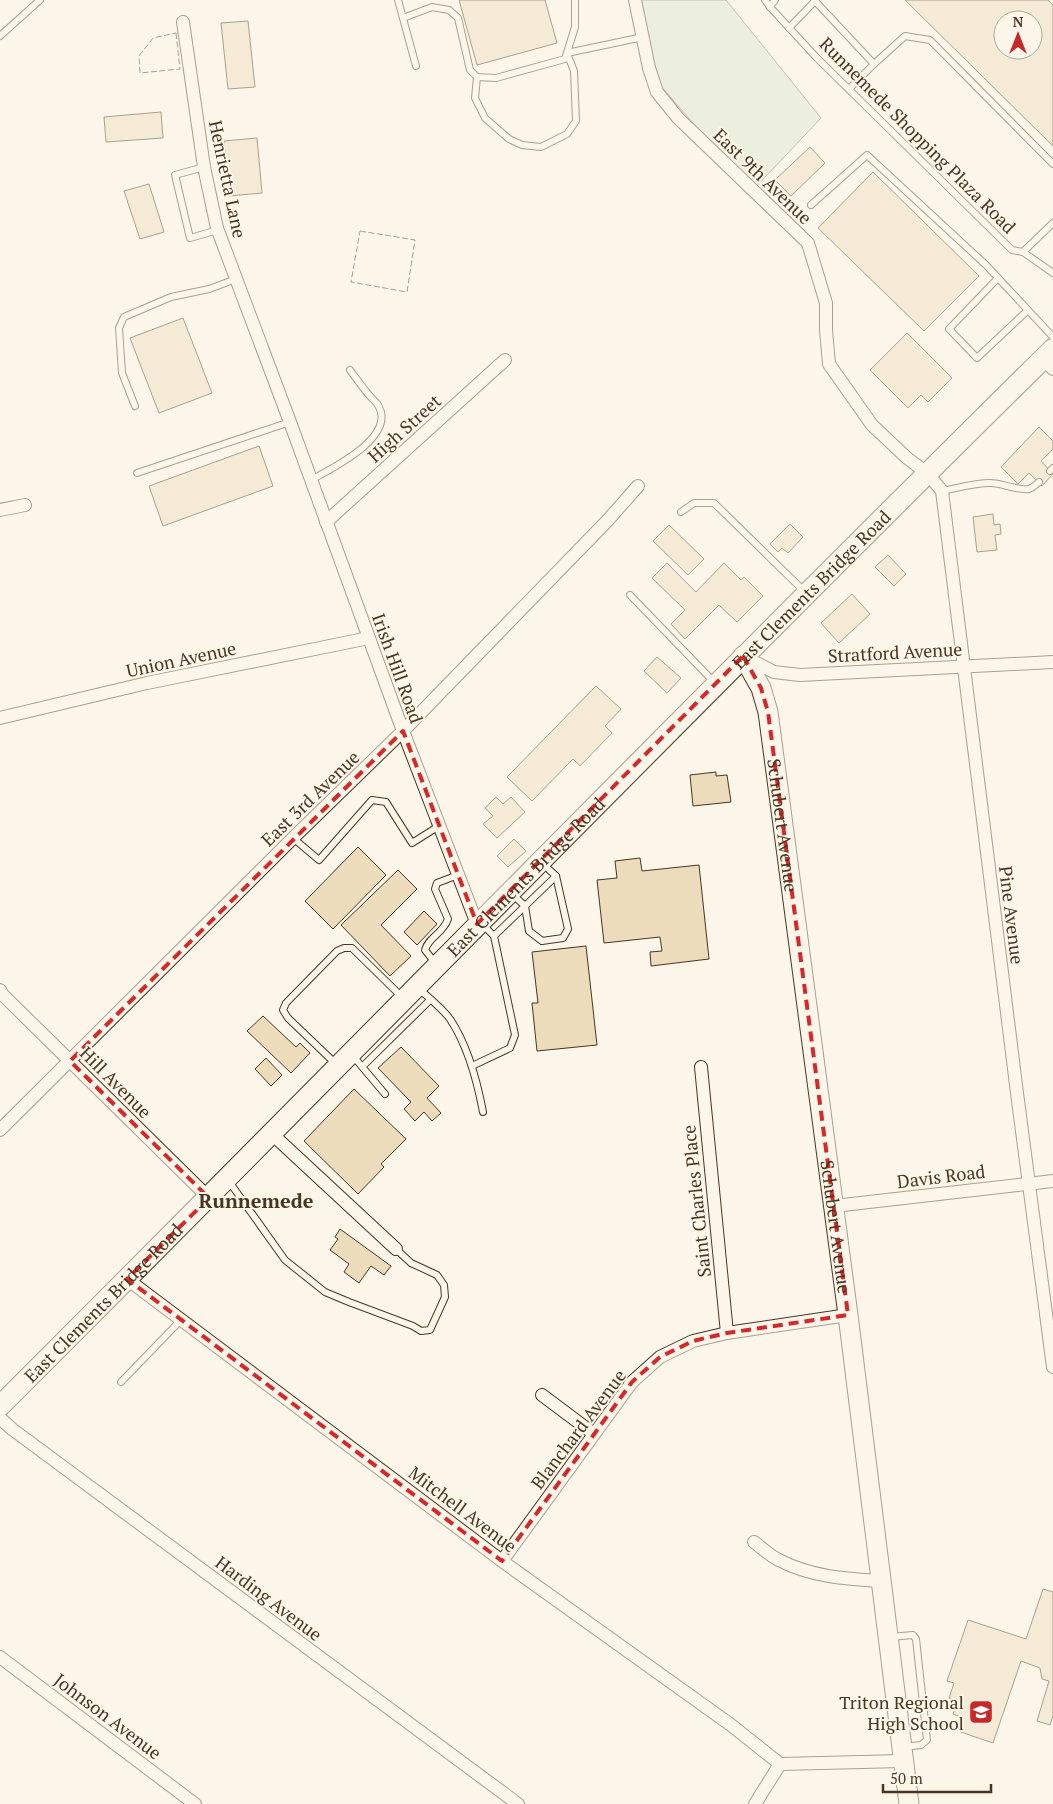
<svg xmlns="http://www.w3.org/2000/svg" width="1053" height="1804" viewBox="0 0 1053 1804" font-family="'PT Serif',serif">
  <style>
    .green { fill: #dce7d0; stroke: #887966 }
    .building { fill: #ecdcbc; stroke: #4a3520; fill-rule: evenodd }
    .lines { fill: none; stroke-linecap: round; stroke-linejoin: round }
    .lane-casing { stroke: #4a3520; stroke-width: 8 }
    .street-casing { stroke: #4a3520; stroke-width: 14 }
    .secondary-casing { stroke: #4a3520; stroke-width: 21 }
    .primary-casing { stroke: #4a3520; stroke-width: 22 }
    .lane { stroke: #fbf6e9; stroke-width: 6 }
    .street { stroke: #fbf6e9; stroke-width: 12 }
    .secondary { stroke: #fbf6e9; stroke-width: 19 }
    .primary { stroke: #fbf6e9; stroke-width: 20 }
    .fence { stroke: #4a3520; stroke-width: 1; stroke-dasharray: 6 2.5; stroke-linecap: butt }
    .marked { fill: none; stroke: #d62828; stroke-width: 4; stroke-dasharray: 10 6; stroke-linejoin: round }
    .labels { text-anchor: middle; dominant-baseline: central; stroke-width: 4; stroke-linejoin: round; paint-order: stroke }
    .street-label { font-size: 18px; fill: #4a3520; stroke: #fbf6e9 }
    .poi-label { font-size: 18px; fill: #4a3520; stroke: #fbf6e9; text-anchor: end }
    .quarter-label { font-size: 20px; font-weight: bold; fill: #4a3520; stroke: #fbf6e9 }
  </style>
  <rect width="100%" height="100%" fill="#fbf6e9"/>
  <polygon class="green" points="634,0 726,0 821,118 752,191 647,70"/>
  <g class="building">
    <polygon points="459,0 545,0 557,43 477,65"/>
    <path d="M905 0H1048L1053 5V146ZM1003 20H1033V50H1003Z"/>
    <polygon points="248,21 255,87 228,89 221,23"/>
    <polygon points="161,112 163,138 106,142 104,117"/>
    <polygon points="257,138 262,193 229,196 224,141"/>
    <polygon points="810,147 825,163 791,196 775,180"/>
    <polygon points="873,172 979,276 924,331 818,228"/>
    <polygon points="149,184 164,232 140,239 124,191"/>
    <polygon points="183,318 212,393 159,413 130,338"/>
    <polygon points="907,333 952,378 928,402 921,395 908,408 870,370"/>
    <polygon points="1039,427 1053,441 1053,449 1041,461 1053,474 1042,486 1029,473 1018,484 1001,467"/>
    <polygon points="259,446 273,486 163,526 149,486"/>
    <polygon points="993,514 994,525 1000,524 1001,534 995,535 997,550 977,552 973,517"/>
    <polygon points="790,524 803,537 788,553 782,548 778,552 770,544"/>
    <polygon points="669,525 704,559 688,575 653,541"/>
    <polygon points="888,555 906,574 894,586 875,567"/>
    <polygon points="667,563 696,592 724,563 741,580 744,577 763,596 737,622 719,605 685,639 671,624 685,610 652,578"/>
    <polygon points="852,594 870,614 839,643 821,623"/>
    <polygon points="657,657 681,678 667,693 644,671"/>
    <polygon points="596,686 621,709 605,726 612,733 580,766 573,759 532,801 507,777"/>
    <polygon points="716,772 716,776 727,775 731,802 693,806 690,775"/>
    <polygon points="496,797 503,804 511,797 525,812 497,838 483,824 493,816 485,808"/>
    <polygon points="514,839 526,851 508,867 497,856"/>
    <polygon points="358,847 386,875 333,929 305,901"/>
    <polygon points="640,858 642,871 699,865 709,959 651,966 650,952 662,951 660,937 604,943 597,880 617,878 615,861"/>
    <polygon points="398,870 417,889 381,925 411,956 390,976 341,925"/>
    <polygon points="424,911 437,924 417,945 404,932"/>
    <polygon points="586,946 597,1045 537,1051 532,1003 538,1003 532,952"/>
    <polygon points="263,1016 296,1047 300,1043 310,1053 291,1073 247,1031"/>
    <polygon points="401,1047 439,1086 427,1098 441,1113 432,1121 424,1112 415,1121 404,1109 411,1102 378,1068"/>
    <polygon points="266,1058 282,1075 271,1086 255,1069"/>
    <polygon points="354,1089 406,1139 381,1164 384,1167 358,1194 304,1141"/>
    <polygon points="340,1229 391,1266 384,1275 371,1266 359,1283 344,1272 349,1264 330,1250 338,1239 335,1237"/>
    <polygon points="1043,1589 1053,1592 1053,1716 1050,1725 1037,1721 1049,1681 1042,1679 1040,1668 1021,1661 993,1743 955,1730 960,1717 953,1714 958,1700 949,1698 954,1683 947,1681 968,1620 1026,1639"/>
  </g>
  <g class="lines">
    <defs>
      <g id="lane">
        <polyline points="398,0 416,66"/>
        <polyline points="765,0 770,7 816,57 1012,250 1023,252 1053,273"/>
        <polyline points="815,1 874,64 905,36 930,40 1053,164"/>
        <polyline points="770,7 775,0"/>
        <polyline points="403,18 432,7 449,10 458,18 470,70 477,77 496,78 565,59 575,27 575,0"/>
        <polyline points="789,28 816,0"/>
        <polyline points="0,36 40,0"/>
        <polyline points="477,77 475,98 485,118 509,139 522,145 541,147 567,134 576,121 574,71 567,53 643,37"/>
        <polyline points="849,89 874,64"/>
        <polyline points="204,167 175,175 190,238 218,230"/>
        <polyline points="811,205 867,155 986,265 1053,337"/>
        <polyline points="1023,252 1053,223"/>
        <polyline points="998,278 949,329 977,358 1028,310"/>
        <polyline points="135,406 122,373 119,328 124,317 171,297 209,289 236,279"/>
        <polyline points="1050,471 1053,468"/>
        <polyline points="137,473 290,422"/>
        <path d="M311 480C332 468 395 438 379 407 377 402 372 399 369 395 362 387 356 378 350 370"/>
        <path d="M942 491C958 488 974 483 990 483 1003 483 1018 491 1029 489 1033 488 1035 485 1039 482"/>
        <polyline points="681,512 694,503 714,503 805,592"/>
        <polyline points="630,595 715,683"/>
        <polyline points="293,838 319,860 372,800 386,802 412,843 439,826"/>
        <polyline points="512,894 525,906 529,931 542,941 563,938 568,929 556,876 542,863"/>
        <polyline points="494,936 556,876"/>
        <path d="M436 964 425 950C429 936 443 934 448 919L435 889 437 883 458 875"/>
        <path d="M419 989C429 998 442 1008 450 1019 468 1046 477 1080 483 1112"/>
        <polyline points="353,1056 385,1094"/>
        <polyline points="337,1065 288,1018 283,1010 286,1003 337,951 344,948 352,948 403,998"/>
        <polyline points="363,1066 430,1000"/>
        <polyline points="472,1066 510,1048 515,1035 494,936 482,924"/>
        <polyline points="228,1180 285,1260 325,1292 349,1302 413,1326 421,1331 430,1330 445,1297 444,1285 437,1275 411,1263 396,1249"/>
        <polyline points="121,1382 181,1320"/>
        <polyline points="890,1637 913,1635 916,1639 927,1740 921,1745 903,1747"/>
      </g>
      <g id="street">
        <polyline points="635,0 649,68 657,92 678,118 808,243 826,303 826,330 829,364 872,425 907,458 927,473 942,491 1017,1093 1053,1367"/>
        <polyline points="183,22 204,167 217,228 290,422 403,731 477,924"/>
        <polyline points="1043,359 1053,369"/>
        <polyline points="0,510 25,505"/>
        <polyline points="326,522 505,360"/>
        <polyline points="745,657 774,672 800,675 1053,662"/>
        <polyline points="0,718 147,683 369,638"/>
        <polyline points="0,990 3,995 209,1198"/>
        <polyline points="701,1067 727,1333"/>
        <polyline points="0,1130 293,838 403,731 608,520 638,486"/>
        <polyline points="272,1134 396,1249"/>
        <polyline points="834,1206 1053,1181"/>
        <polyline points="127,1279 502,1561 731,1725 780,1764"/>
        <polyline points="542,1395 594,1434"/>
        <polyline points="0,1418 12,1429 518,1804"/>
        <path d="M754 1542C762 1548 770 1556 779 1560 811 1577 847 1579 882 1581"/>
        <polyline points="502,1561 632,1382 660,1357 693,1341 727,1333 848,1315"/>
        <polyline points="0,1657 195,1804"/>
        <polyline points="755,1804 780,1764 903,1761"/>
      </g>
      <g id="secondary">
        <path id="s1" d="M743 656 761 688 768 712 848 1315 909 1804"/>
      </g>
      <g id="primary">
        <path id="s2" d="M0 1406C352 1055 698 698 1053 349"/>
      </g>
    </defs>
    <use href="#lane" class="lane-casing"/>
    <use href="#street" class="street-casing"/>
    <use href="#secondary" class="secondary-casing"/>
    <use href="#primary" class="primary-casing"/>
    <use href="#lane" class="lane"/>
    <use href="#street" class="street"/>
    <use href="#secondary" class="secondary"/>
    <use href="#primary" class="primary"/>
    <g class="fence">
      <polygon points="176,33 180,69 140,73 139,56 153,38"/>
      <polygon points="360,231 415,240 407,292 351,282"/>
    </g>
  </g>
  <path d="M0 0H1053V1804H0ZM743 656 761 688 768 712 848 1315 727 1333 693 1341 660 1357 632 1382 502 1561 127 1279 209 1198 70 1061 403 731 477 924Z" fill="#fbf6e9" fill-opacity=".55" fill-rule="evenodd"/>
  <path class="marked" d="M743 656 761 688 768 712 848 1315 727 1333 693 1341 660 1357 632 1382 502 1561 127 1279 209 1198 70 1061 403 731 477 924Z"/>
  <defs>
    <symbol id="school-square" viewBox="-11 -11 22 22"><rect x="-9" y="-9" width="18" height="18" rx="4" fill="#c62828" stroke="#fbf6e9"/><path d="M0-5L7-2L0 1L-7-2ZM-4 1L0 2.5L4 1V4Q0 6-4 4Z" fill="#fff"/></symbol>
  </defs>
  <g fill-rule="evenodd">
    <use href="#school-square" x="967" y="1698" width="28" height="28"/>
  </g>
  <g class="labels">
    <g class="street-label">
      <text transform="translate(918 135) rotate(45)">Runnemede Shopping Plaza Road</text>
      <text transform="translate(763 176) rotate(44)">East 9th Avenue</text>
      <text transform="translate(228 179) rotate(78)">Henrietta Lane</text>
      <text transform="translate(404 428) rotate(-42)">High Street</text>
      <text stroke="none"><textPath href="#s2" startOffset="1151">East Clements Bridge Road</textPath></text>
      <text transform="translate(895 652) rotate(-3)">Stratford Avenue</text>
      <text transform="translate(181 659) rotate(-12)">Union Avenue</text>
      <text transform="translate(398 668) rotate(70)">Irish Hill Road</text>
      <text transform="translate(310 798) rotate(-44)">East 3rd Avenue</text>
      <text stroke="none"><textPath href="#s1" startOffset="176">Schubert Avenue</textPath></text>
      <text stroke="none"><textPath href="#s2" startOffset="746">East Clements Bridge Road</textPath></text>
      <text transform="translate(1012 915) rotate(83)">Pine Avenue</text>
      <text transform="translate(116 1082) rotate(45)">Hill Avenue</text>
      <text transform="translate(941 1176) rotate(-7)">Davis Road</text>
      <text transform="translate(696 1201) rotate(-96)">Saint Charles Place</text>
      <text stroke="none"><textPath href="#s1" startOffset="581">Schubert Avenue</textPath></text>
      <text stroke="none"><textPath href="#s2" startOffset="146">East Clements Bridge Road</textPath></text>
      <text transform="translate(578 1429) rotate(-53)">Blanchard Avenue</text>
      <text transform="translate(463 1509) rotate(37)">Mitchell Avenue</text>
      <text transform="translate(269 1598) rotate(37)">Harding Avenue</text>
      <text transform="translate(108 1716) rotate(37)">Johnson Avenue</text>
    </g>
    <g class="poi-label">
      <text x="964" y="1702">Triton Regional<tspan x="964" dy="21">High School</tspan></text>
    </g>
    <g class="quarter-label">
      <text x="256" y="1200">Runnemede</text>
    </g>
  </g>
  <g transform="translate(1018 35)"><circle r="24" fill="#fbf6e9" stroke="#b4a999"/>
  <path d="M0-4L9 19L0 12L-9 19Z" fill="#c62828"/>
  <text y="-8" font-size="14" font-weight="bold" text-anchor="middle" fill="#4a3520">N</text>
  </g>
  <path d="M883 1784v8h108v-8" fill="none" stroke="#4a3520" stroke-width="2.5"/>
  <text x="890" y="1784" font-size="15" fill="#4a3520" stroke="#fbf6e9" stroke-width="4" paint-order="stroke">50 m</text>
</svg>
